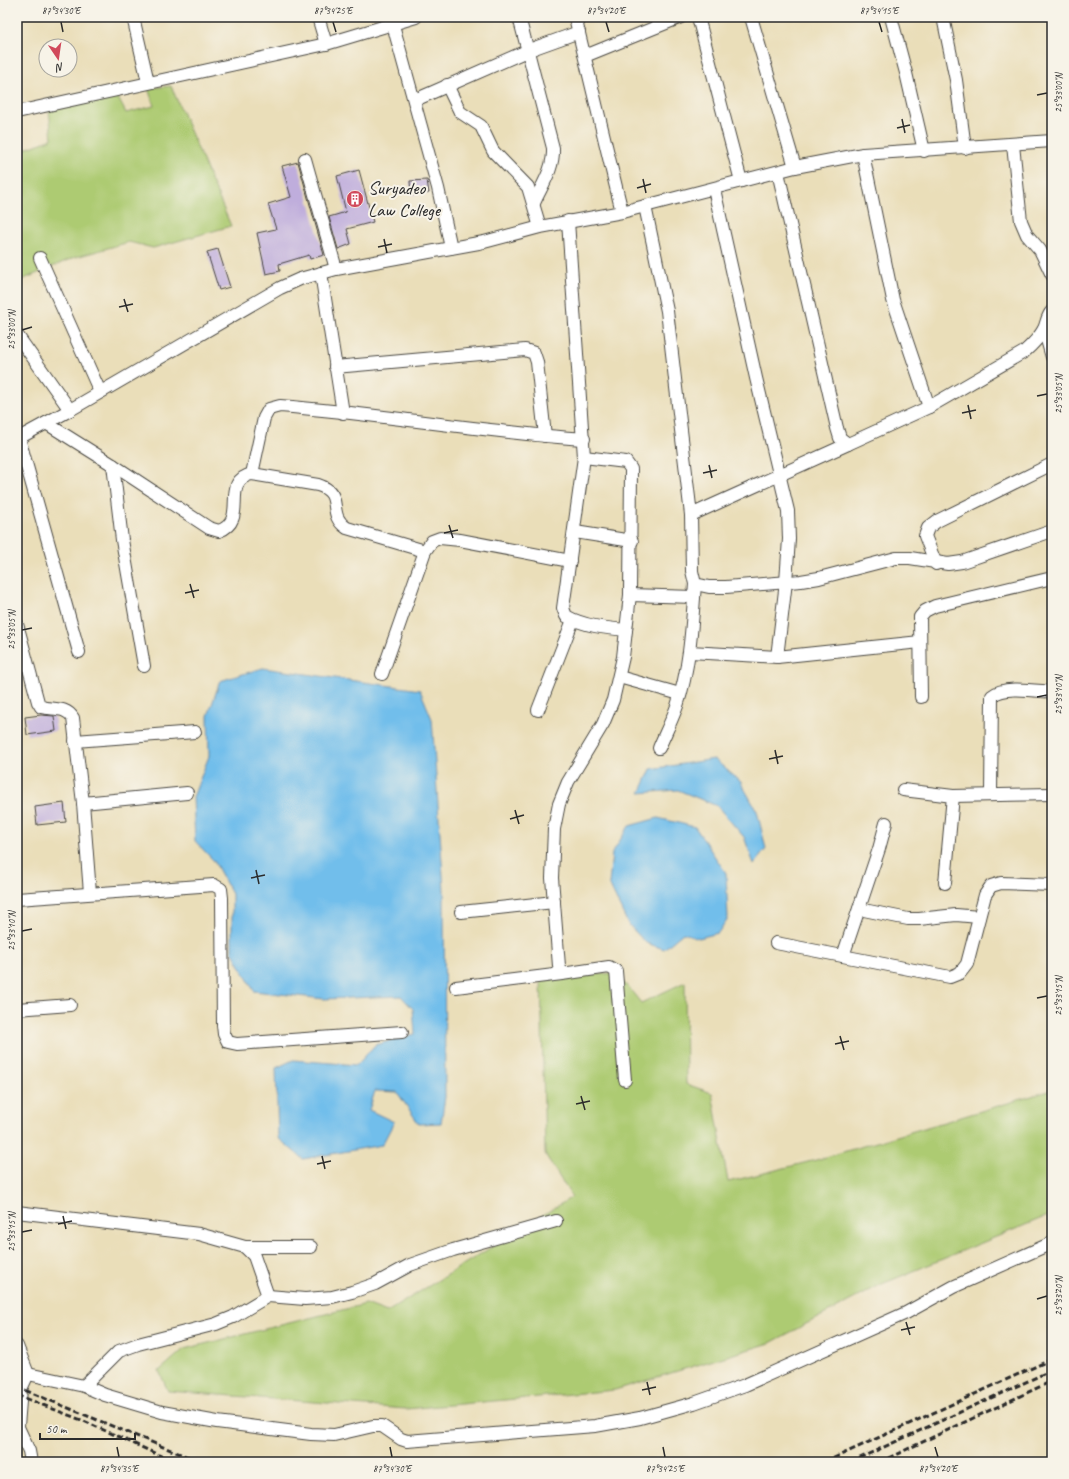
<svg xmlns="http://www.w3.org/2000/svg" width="1069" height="1479" viewBox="0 0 1069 1479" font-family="Caveat,sans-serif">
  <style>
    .green { fill: #adcb72; stroke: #6c7b4e }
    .water { fill: #71beeb; stroke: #4e748b }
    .building { fill: #bfaddc }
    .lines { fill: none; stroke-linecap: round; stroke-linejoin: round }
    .minor-casing { stroke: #484640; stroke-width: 14 }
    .minor { stroke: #fff; stroke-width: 12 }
    .rail { stroke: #2b2b2b; stroke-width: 3; stroke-dasharray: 6 3; stroke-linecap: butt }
    .ticks { fill: none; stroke: #2b2b2b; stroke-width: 1.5 }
    .labels { text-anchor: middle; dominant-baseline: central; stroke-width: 4; stroke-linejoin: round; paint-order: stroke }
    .poi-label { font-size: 19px; fill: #2b2b2b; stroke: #f7f3e8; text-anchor: start }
    .neatline { fill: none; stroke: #2b2b2b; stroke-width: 1.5 }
    .ticks-label { font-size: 10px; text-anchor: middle; fill: #2b2b2b }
  </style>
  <rect width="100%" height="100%" fill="#f7f3e8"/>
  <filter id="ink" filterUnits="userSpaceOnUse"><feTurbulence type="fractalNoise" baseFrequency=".025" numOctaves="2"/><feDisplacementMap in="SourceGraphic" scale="8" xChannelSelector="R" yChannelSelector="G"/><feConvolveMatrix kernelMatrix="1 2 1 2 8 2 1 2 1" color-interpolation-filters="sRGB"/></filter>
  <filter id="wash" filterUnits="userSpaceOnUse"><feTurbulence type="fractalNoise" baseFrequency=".012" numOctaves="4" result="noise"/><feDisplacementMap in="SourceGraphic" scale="16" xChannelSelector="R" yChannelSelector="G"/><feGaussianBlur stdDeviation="0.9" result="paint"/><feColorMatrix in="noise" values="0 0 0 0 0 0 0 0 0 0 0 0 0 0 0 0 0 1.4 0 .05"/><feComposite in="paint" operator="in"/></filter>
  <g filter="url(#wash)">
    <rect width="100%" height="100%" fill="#eadeb9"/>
    <g class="green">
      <polygon points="171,86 231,226 153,248 129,242 73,258 17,282 17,152 52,139 49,110 116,94 126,113 154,106 148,88"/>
      <polygon points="613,973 629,988 641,1003 685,982 686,1084 712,1093 728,1182 816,1160 1052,1090 1052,1214 882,1284 770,1343 615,1390 406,1409 168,1391 159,1371 184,1349 366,1304 387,1312 572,1197 545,1154 541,980"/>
    </g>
    <g class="water">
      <polygon points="263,668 420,690 432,719 444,890 445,1097 441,1123 419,1124 397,1092 375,1091 369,1110 394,1122 382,1145 303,1159 278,1138 276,1068 293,1060 357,1065 375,1045 415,1034 413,1009 401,996 324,999 254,991 232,951 232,894 214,861 195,841 193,797 209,756 208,716 220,681"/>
      <polygon points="714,759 740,781 757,811 766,849 754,864 744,837 717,806 678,790 640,793 651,769"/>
      <polygon points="658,818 695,827 726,873 728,918 718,933 699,938 683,933 664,949 646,943 628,924 609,884 612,853 629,826"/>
    </g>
    <g id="blocks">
      <g class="building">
        <polygon points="298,162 324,255 310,259 309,255 279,264 280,271 266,274 257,233 276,229 268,204 291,197 282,166"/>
        <polygon points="359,170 373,222 347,229 351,244 338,249 329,217 346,212 337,176"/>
        <polygon points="427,180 429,193 411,195 410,181"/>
        <polygon points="218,249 230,287 219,290 207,252"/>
        <polygon points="41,715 54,716 56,731 27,735 25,717"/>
        <polygon points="64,803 66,822 37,825 35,807"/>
      </g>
    </g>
  </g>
  <g filter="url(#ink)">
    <use href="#blocks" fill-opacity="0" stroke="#484640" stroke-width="1"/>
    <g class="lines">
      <defs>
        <g id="minor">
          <polyline points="133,17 148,82"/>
          <polyline points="318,17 326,44"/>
          <path d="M519 17 553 148C554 169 542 185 534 203"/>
          <polyline points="575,17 622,212"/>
          <polyline points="698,17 741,181"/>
          <polyline points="751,17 795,167"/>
          <polyline points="891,17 906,73 924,151"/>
          <polyline points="943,17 956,80 965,148"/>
          <polyline points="393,25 438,188 451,248"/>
          <polyline points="585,56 681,17"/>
          <polyline points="447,85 460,112 481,126 493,151 528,187 540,227"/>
          <polyline points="415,100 529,50 579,32"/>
          <polyline points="17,112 326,44 416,17"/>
          <polyline points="1013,145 1021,221 1027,235 1040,250 1052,275"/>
          <polyline points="863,154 893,300 929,407"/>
          <polyline points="305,159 336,269"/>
          <path d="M778 172 837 428 840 438 848 444 929 407 1024 352C1032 345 1039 338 1044 329 1047 322 1047 316 1052 311"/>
          <polyline points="714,189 756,378 788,511 789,539 786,582 777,657"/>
          <polyline points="645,206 667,311 691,515 692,571 695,584 709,587 726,587 801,581 819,578 896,558 910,558 948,564 962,562 1052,531"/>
          <path d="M568 221 584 457 563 608 566 616C584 626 605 628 626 630"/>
          <polyline points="40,258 100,392"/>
          <polyline points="321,273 343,413"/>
          <polyline points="1044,329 1052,357"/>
          <polyline points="17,335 70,410"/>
          <polyline points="335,367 525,350 534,353 537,362 545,436"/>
          <path d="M46 423 113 465 209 528 219 531C250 520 219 481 252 474L318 485C346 494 325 514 347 528L425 551"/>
          <polyline points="19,438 79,652"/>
          <polyline points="17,439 70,410 280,288 300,279 336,269 484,242 540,227 622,212 795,167 863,154 1052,141"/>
          <polyline points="584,457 626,462 631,469 630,595 623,657 613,700 603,724 568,782 559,804 554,829 552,878 559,966 562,974 609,967 616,971 625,1080"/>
          <polyline points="113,465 122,540 144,666"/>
          <path d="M252 474 264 418 269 409 280 406C381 414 482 432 584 439"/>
          <polyline points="691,515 848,444"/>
          <polyline points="575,532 632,541"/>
          <polyline points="936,564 925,536 928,528 937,521 1052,464"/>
          <polyline points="630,595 694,597"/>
          <path d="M17 624 38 702 41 707C53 710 66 706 73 718L83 803 90 893"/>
          <polyline points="690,652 777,657 920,642"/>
          <polyline points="382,674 425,551 432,541 440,538 460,540 570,561"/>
          <polyline points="619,677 680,694"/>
          <polyline points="921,697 920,617 925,611 935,606 1052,578"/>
          <polyline points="538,710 573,620"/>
          <polyline points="75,741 195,732"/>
          <path d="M659 748C665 734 672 720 677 706 690 667 692 625 695 584"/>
          <polyline points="903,790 953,796 1052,794"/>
          <path d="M991 795 992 696C1004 685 1036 691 1052 692"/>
          <polyline points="83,803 187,793"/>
          <polyline points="945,883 953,796"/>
          <polyline points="17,899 214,885 221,889 222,898 223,1025 224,1034 228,1042 237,1044 402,1032"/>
          <polyline points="859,909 908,919 919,919 956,915 979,917"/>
          <polyline points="461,912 554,902"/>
          <polyline points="776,943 950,977 960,973 967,964 985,895 991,886 1001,883 1052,885"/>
          <polyline points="843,956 879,849 886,823"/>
          <polyline points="456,987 562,974"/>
          <polyline points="17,1009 70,1005"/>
          <polyline points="17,1212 199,1234 245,1247 254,1256 268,1296 233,1317 216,1324 138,1344 119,1351 84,1386"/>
          <polyline points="245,1247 311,1247"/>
          <polyline points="268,1296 305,1299 332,1297 352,1292 375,1284 410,1265 453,1250 556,1221"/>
          <polyline points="17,1346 28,1374 21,1389 18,1426"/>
          <polyline points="28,1374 84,1386 105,1395 162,1412 217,1422 311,1434 334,1435 373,1426 382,1426 401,1439 407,1441 595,1426 640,1418 694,1403 745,1385 906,1313 953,1287 1052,1243"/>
          <polyline points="17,1425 29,1451 31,1462"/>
        </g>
      </defs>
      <use href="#minor" class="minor-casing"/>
      <use href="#minor" class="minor"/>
      <g class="rail">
        <polyline points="17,1387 200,1462"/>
        <polyline points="17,1395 84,1421 174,1462"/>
        <polyline points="825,1462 1052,1359"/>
        <polyline points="851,1462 1052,1370"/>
        <polyline points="880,1462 1052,1381"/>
      </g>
    </g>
  </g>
  <path class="ticks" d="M61 22 63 32M333 22 336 32M606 22 609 32M879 22 882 32M1037 95 1047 93M902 119 905 133M897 128 910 125M643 179 646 193M637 188 651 184M384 239 387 253M378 247 392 244M124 299 128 312M119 307 133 304M22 330 32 327M1037 396 1047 394M968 405 971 419M962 413 976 410M709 465 712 478M703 473 717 470M449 525 453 538M444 533 458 530M190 584 194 598M185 593 199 590M22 630 32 628M1037 697 1047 695M775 750 778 764M769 759 783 756M515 810 519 824M510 819 524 815M256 870 259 884M251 878 265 875M22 931 32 929M1037 998 1047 996M840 1036 844 1050M835 1044 849 1041M581 1096 585 1110M576 1104 590 1101M322 1156 325 1169M317 1164 331 1161M63 1216 66 1229M58 1224 72 1221M22 1232 32 1230M1037 1299 1047 1296M906 1322 910 1335M901 1330 915 1327M647 1382 650 1395M642 1390 656 1387M117 1447 119 1457M390 1447 392 1457M663 1447 665 1457M935 1447 938 1457"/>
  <defs>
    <symbol id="building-disc" viewBox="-11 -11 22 22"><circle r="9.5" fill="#d1495b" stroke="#f7f3e8"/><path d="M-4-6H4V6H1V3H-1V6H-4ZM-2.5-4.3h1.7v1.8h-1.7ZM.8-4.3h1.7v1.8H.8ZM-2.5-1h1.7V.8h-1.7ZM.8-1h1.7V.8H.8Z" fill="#fff"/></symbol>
  </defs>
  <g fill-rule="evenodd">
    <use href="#building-disc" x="345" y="189" width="20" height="20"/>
  </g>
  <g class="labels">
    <g class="poi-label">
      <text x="368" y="188">Suryadeo<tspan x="368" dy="22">Law College</tspan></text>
    </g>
  </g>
  <rect width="1069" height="1479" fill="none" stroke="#f7f3e8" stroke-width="44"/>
  <g transform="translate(58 58) rotate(167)"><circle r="19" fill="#f7f3e8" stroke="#a5a39c"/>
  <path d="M0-3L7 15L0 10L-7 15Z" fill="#d1495b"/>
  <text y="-6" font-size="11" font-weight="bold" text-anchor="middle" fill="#2b2b2b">N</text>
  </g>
  <path d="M40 1433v6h95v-6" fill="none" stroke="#2b2b2b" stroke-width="2"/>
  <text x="46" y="1433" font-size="12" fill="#2b2b2b" stroke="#f7f3e8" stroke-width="3" paint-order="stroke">50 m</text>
  <rect x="22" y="22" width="1025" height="1435" class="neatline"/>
  <g class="ticks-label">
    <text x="61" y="14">87°34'30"E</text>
    <text x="333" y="14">87°34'25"E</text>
    <text x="606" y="14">87°34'20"E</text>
    <text x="879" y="14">87°34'15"E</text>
    <text transform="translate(1058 93) rotate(-90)" y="4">25°33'00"N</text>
    <text transform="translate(11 330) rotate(-90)" y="4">25°33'00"N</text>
    <text transform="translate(1058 394) rotate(-90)" y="4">25°33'05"N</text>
    <text transform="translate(11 630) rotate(-90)" y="4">25°33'05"N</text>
    <text transform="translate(1058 695) rotate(-90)" y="4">25°33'10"N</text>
    <text transform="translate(11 931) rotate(-90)" y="4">25°33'10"N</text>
    <text transform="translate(1058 996) rotate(-90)" y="4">25°33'15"N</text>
    <text transform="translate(11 1232) rotate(-90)" y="4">25°33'15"N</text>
    <text transform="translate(1058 1296) rotate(-90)" y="4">25°33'20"N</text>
    <text x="119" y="1472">87°34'35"E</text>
    <text x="392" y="1472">87°34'30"E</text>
    <text x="665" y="1472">87°34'25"E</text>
    <text x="938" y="1472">87°34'20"E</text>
  </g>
</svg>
